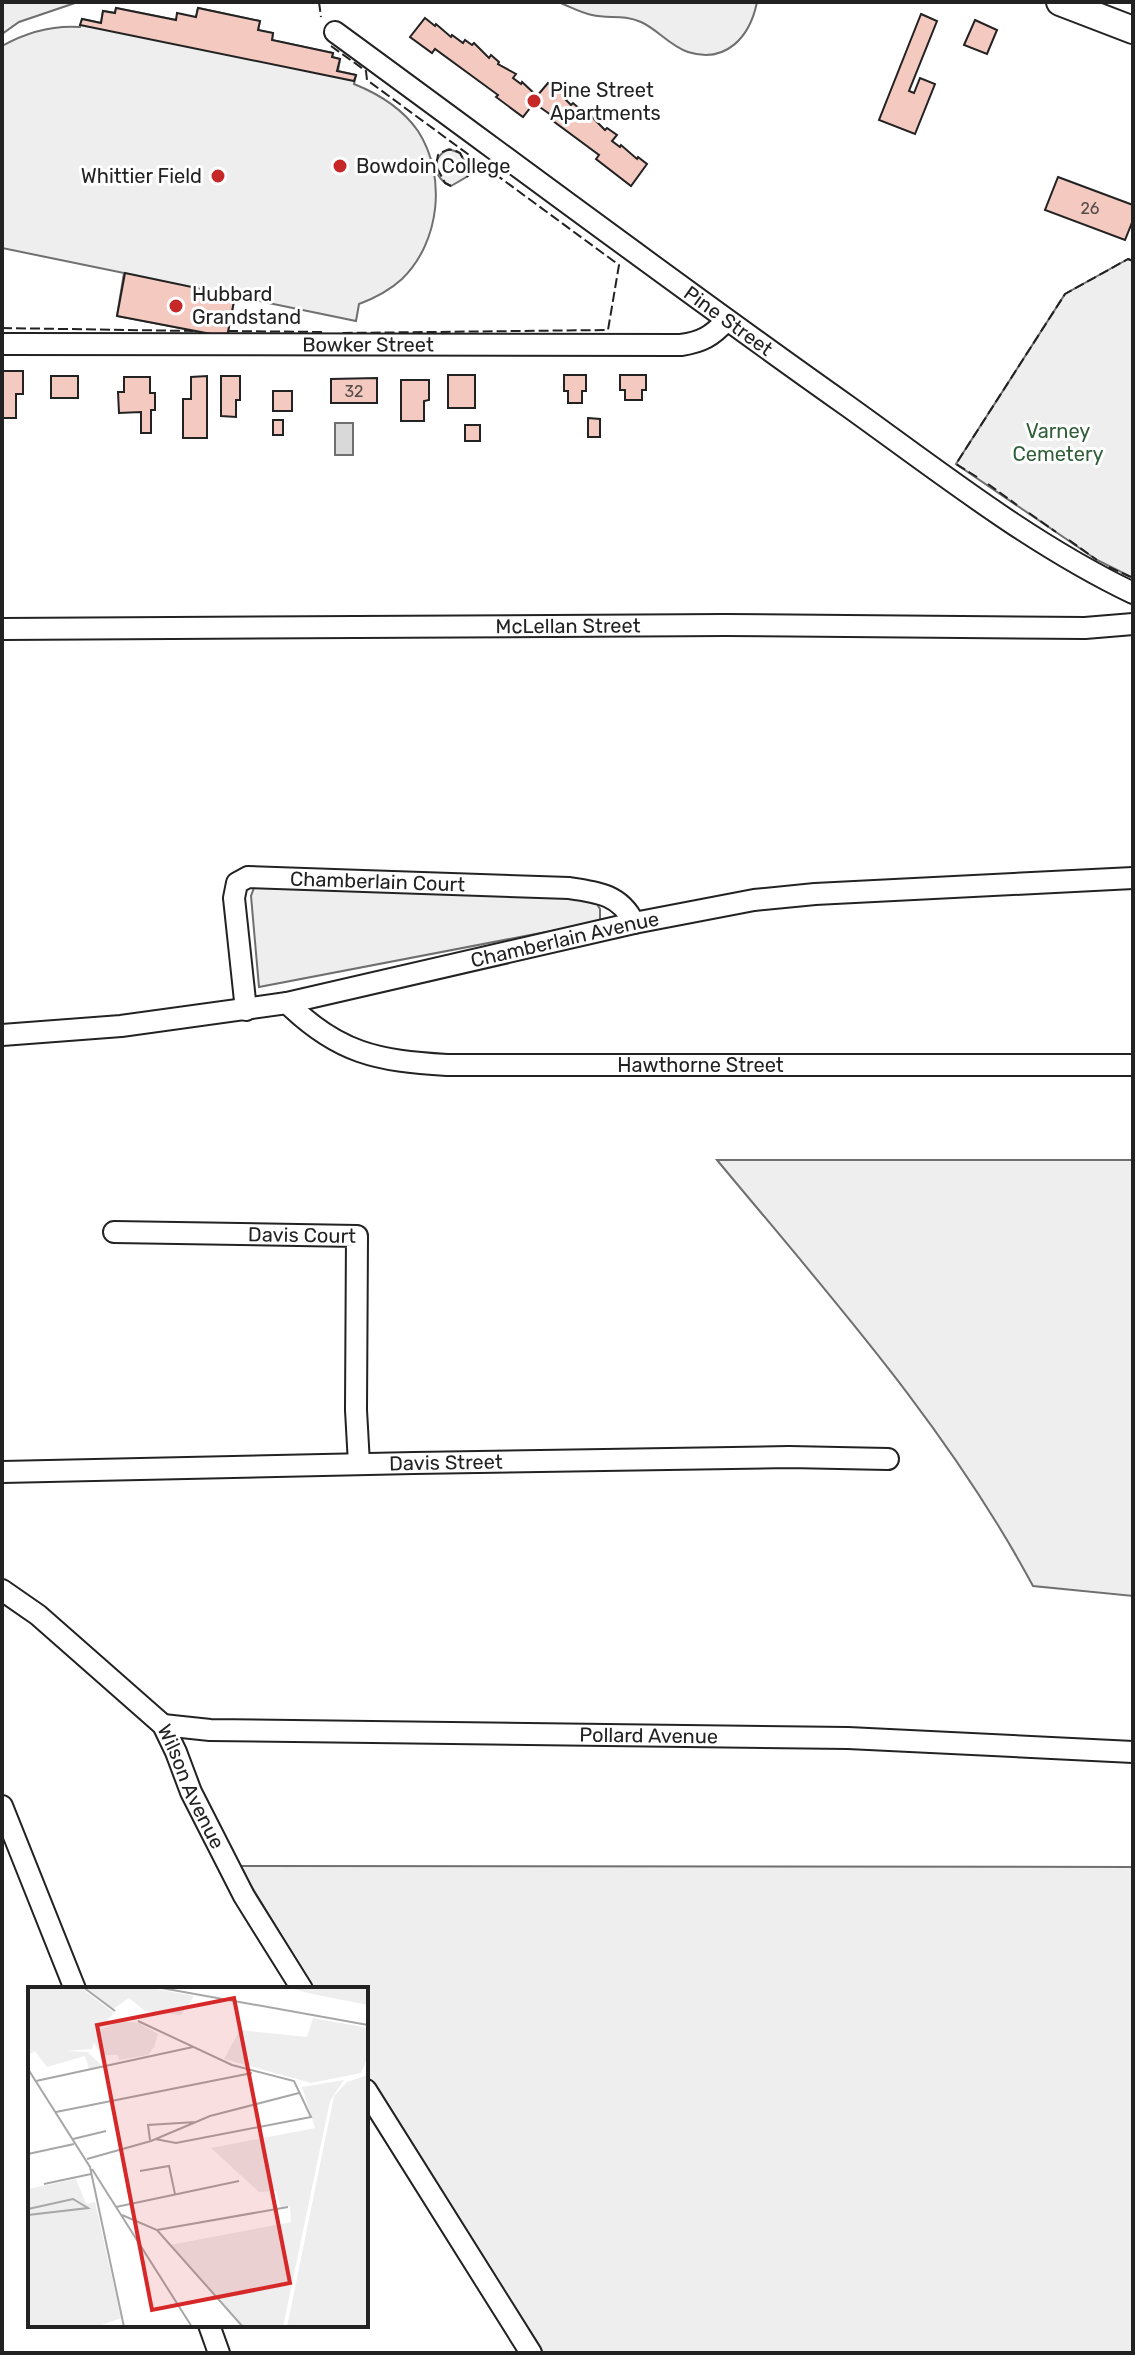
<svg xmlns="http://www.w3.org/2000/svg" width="1135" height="2355" viewBox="0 0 1135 2355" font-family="Rubik,sans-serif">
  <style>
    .green { fill: #eee; stroke: #6f6f6f; stroke-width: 2 }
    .water { fill: #d9d9d9; stroke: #6f6f6f; stroke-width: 2 }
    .building { fill: #f3c9c0; stroke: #222; stroke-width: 2 }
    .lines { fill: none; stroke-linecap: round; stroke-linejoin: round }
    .minor-casing { stroke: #222; stroke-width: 24 }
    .major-casing { stroke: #222; stroke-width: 30 }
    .minor { stroke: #fff; stroke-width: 20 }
    .major { stroke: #fff; stroke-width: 26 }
    .fence { stroke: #222; stroke-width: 2; stroke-dasharray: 10 4; stroke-linecap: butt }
    .poi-dot { fill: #c62828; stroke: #fff; stroke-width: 3 }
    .labels { text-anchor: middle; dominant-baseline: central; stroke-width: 6; stroke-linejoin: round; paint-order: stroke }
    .number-label { font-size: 16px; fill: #564c4a }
    .poi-label { font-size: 20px; fill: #222; stroke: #fff; text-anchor: start }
    .street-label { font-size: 20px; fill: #222; stroke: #fff }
    .park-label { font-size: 20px; fill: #2f5e38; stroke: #fff }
    .inset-road { fill: none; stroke: #a7a7a7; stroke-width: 2 }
    .view { fill: #d62828; fill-opacity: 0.15; stroke: #d62828; stroke-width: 4 }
    .inset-edge { fill: none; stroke: #222; stroke-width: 4 }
  </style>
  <rect width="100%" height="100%" fill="#fff"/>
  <g class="green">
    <polygon points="2,2 78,2 19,22 2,34"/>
    <path d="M558 2H757C750 37 726 64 688 52 670 46 657 29 641 22 623 14 609 19 592 15 581 13 569 6 558 2Z"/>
    <path d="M116 8 176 20 196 17 198 8 260 21 258 30 273 33 272 40 333 53 332 57 340 59 338 71 356 75 354 84C379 94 402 108 418 131 447 176 440 242 402 279 389 291 375 298 359 304L356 321 235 296 227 337 117 316 124 273 2 248V46C27 32 51 25 80 27L82 19 101 23 103 11 115 13Z"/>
    <path d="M449 149 460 153 470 171 468 176 451 186C433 179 430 157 449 149Z"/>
    <polygon points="1128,259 1133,261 1133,578 1097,560 956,464 1065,294"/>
    <polygon points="255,885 564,895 597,904 600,909 600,919 598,922 259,987 251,896"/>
    <path d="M717 1160H1133V1596L1033 1586C949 1429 830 1296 717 1160Z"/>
    <polygon points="239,1866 1133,1867 1133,2353 534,2353 366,2076 366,1989 314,1989"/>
  </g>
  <rect class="water" x="335" y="423" width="18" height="32"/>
  <g class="building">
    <polygon points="116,8 176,20 177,13 196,17 198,8 260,21 258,30 273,33 272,40 333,53 332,57 340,59 337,71 356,75 354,81 80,25 82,19 101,23 103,11 115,13"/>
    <polygon points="921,14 937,21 909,91 914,93 920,78 935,84 915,134 879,120"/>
    <polygon points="425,18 435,26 436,24 451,37 452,35 463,43 465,40 472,45 474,43 489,58 491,55 499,62 498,64 516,74 513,78 521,84 522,82 537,96 548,83 557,90 559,88 569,96 566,100 571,105 573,103 589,117 590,115 605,130 607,128 617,135 612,141 620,147 621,145 637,159 638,157 647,164 631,186 596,159 599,155 549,118 551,115 534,103 523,117 496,97 498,95 435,49 432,53 410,37"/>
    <polygon points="975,20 997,30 987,54 964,45"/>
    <polygon points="1058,177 1133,205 1133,220 1125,240 1045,210"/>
    <polygon points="125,273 235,296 227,337 117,316"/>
    <polygon points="2,371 23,371 23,394 16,394 16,418 2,418"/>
    <rect x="448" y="375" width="27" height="33"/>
    <polygon points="564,375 586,375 586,391 582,391 582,403 568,403 568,391 564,391"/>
    <polygon points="620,375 646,375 646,390 642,390 642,400 625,400 625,390 620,390"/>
    <rect x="51" y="376" width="27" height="22"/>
    <polygon points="207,376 207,438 183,438 183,399 191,399 191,377"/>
    <polygon points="221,376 240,376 240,400 236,400 236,417 221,416"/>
    <polygon points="124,377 150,377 150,393 155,393 155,410 151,410 151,433 141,433 141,412 119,413 118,392 124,392"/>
    <polygon points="377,378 377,403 331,403 331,379"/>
    <polygon points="401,380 429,380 429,400 424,401 424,421 401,421"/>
    <rect x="273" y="391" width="19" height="20"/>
    <polygon points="588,418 600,419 600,437 588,437"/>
    <rect x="273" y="420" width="10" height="15"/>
    <rect x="465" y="425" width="15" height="16"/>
  </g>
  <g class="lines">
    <defs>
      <g id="minor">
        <path id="s1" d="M335 32C506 157 676 285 849 407 941 473 1031 544 1133 593"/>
        <path id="s2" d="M2 344 681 345C702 342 712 336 726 321"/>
        <path id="s3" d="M2 629 725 625 1085 628 1133 624"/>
        <path id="s4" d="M287 1003C338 1053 377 1061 447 1065H1133"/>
        <path id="s5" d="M246 1010 234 898 237 883 248 877 569 888C598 892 621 895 634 923"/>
        <path id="s6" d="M2 1035 121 1026 287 1003 634 923 754 900 815 894 1133 878"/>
        <path id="s7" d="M114 1232 357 1236 356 1410 359 1464"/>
        <path id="s8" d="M2 1472 414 1463 789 1457 888 1459"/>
        <path id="s9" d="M2 1590 38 1615 163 1725 176 1752 191 1792 244 1896 302 1989"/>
        <path id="s10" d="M163 1725 210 1730 848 1738 1133 1752"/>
        <polyline points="2,1806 75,1989"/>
        <polyline points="366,2090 531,2353"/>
        <polyline points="209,2325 219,2353"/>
      </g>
      <polyline id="major" points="1060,2 1133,30"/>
    </defs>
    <use href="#minor" class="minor-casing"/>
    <use href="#major" class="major-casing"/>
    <use href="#minor" class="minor"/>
    <use href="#major" class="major"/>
    <g class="fence">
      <polyline points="319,2 321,17"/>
      <polyline points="331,46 366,71 367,80 619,265 608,330 341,333"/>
      <path d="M451 186 445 183 436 166 438 155C446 149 452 148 460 153L470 171 467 177"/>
      <polyline points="2,328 193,331"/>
      <polyline points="228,331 324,332"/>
      <polyline points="977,477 956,464 1065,294 1128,259 1133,261"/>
      <polyline points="988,484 1017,505"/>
      <polyline points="1029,513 1056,532"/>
      <polyline points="1069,540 1097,560"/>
      <polyline points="1109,567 1133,578"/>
    </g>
  </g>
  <g class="poi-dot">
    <circle cx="534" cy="101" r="8"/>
    <circle cx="340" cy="166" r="8"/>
    <circle cx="218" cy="176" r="8"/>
    <circle cx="176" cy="306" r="8"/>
  </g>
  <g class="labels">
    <g class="number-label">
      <text x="1090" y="208">26</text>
      <text x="354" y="391">32</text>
    </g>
    <g class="poi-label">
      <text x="550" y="90">Pine Street<tspan x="550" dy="23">Apartments</tspan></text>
      <text x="356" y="166">Bowdoin College</text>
      <text x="202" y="176" text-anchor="end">Whittier Field</text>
      <text x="192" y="294">Hubbard<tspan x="192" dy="23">Grandstand</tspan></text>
    </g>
    <g class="street-label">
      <text stroke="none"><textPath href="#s1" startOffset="488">Pine Street</textPath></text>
      <text stroke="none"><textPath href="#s2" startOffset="366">Bowker Street</textPath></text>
      <text stroke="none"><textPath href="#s3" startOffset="566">McLellan Street</textPath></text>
      <text stroke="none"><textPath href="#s5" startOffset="270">Chamberlain Court</textPath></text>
      <text stroke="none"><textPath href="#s6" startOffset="572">Chamberlain Avenue</textPath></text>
      <text stroke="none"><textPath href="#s4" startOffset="430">Hawthorne Street</textPath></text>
      <text stroke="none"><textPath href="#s7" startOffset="188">Davis Court</textPath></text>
      <text stroke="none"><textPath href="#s8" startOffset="444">Davis Street</textPath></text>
      <text stroke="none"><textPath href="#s10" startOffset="486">Pollard Avenue</textPath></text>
      <text stroke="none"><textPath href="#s9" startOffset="278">Wilson Avenue</textPath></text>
    </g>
    <g class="park-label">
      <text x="1058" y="431">Varney<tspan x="1058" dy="23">Cemetery</tspan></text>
    </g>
  </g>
  <g transform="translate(28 1987)">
    <rect width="340" height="340" fill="#fff"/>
    <path d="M0 0H52L86 26 69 44 93 34 111 36 130 47 126 60 120 68 91 73 90 68H73L66 56 64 62 38 64 60 65 74 79 61 82 57 69 19 80 7 64 0 68ZM56 0H118L166 9 153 28 117 24 101 11 85 22ZM258 0H340V18L284 7ZM285 31 340 41V69L333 86 283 96 196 72 212 43 279 50ZM340 88V340H259L306 109 319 95ZM316 93 302 114 255 340H216L142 258 263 235 262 219 253 221 248 204 231 205 183 161 287 141 274 100ZM48 192 58 217 67 215 93 331 68 340H0V202Z" fill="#eee"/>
    <path class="inset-road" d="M55 0 87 24M128 0 340 38M110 34 204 78 266 94 283 130 148 156 127 152M0 82 62 180 96 340M8 94 165 60M28 125 224 86M45 152 78 144M122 153 120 138 168 135M0 167 46 157M59 172 123 154 182 129 271 106M64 182 164 340M112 184 141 179 147 207M16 197 63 187M88 220 211 194M0 222 45 212 60 221 0 228M94 228 129 243 215 340M129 243 260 220"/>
    <path class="view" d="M206 11 262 296 124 323 69 38Z"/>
    <rect width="340" height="340" class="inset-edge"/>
  </g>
  <rect width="1135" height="2355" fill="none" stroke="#222222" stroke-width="8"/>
</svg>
